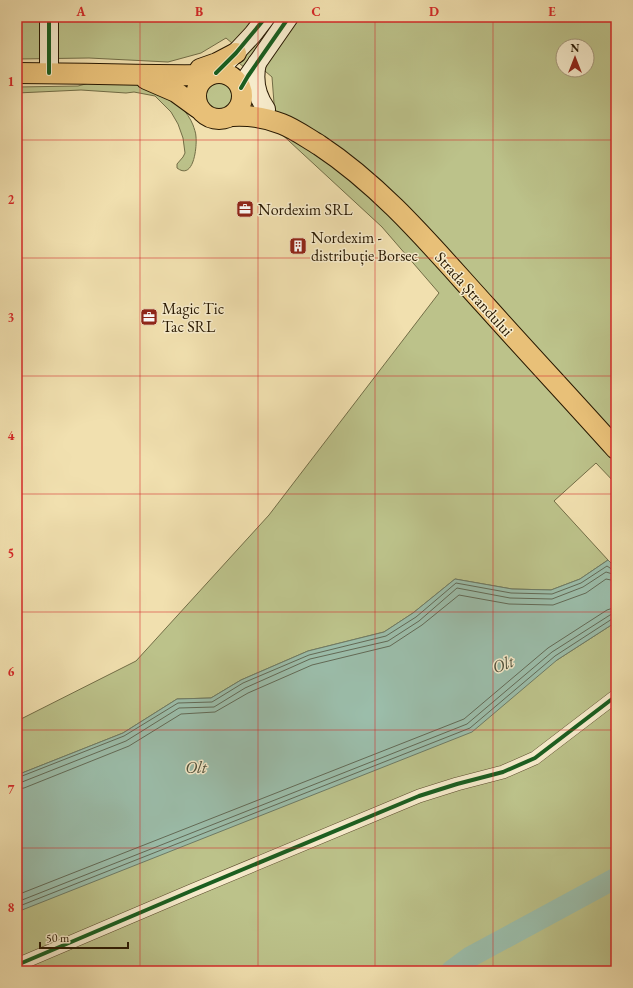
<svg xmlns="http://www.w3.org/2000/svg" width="633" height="988" viewBox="0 0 633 988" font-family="'EB Garamond',serif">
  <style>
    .green { fill: #bcc28a; stroke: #726d46; fill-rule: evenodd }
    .water { fill: #9bbdaa; stroke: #6d7b66 }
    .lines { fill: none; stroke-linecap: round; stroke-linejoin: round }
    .shore { stroke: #626a56; stroke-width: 1 }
    .river { stroke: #9bbdaa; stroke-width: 21 }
    .street-casing { stroke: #5a4a2c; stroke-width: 14 }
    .secondary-casing { stroke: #281801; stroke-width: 20 }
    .primary-casing { stroke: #281801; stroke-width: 22 }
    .street { stroke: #f6ebcb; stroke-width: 13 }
    .secondary { stroke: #f6ebcb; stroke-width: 18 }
    .primary { stroke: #e8c078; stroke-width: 20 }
    .cycleway-casing { stroke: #f6ebcb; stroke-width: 6 }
    .cycleway { stroke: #1b5e20; stroke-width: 4 }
    .grid { fill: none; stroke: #d62828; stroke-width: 1; stroke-opacity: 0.55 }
    .labels { text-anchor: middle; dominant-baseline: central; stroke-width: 3; stroke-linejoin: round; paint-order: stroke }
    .poi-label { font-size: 16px; fill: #281801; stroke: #f6ebcb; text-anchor: start }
    .street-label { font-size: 16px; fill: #281801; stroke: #f6ebcb }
    .water-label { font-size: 17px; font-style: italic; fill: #50523c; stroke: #f6ebcb }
    .neatline { fill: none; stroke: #d62828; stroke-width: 1.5 }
    .grid-label { font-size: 13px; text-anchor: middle; font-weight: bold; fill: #d62828 }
  </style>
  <rect width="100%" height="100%" fill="#f1e0af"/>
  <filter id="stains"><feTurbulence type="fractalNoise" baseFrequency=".005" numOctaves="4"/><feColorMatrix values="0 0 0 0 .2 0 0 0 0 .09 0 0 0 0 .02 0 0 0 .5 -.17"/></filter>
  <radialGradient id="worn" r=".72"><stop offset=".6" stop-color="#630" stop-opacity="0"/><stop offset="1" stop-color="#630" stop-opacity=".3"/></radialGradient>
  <g class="green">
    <path d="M17 17H616V484L596 463 554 501 608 560 580 579 551 590 512 589 455 579 413 613 384 632 308 651 241 680 211 698 177 699 123 733 17 775V721L136 661 269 515 439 293 382 227 276 129 272 77 252 60 245 68 239 63 245 54 226 38 201 53 168 62 89 58 17 59ZM563 46H587V70H563Z"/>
    <path d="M126 81C135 83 155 86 162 91 174 98 188 112 193 125 194 128 196 133 196 137 197 146 194 181 177 168V164L183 157 185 153 183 138 178 124 171 112 155 96 134 92 126 93 81 90 17 93V87L78 86 93 82Z"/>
    <circle cx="219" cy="96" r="14"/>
    <polygon points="616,622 616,971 17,971 17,912 557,660"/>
  </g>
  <polygon class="water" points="608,560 616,568 616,622 557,660 472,732 17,912 17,775 123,733 177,699 211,698 241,680 308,651 384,632 413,613 455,579 512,589 551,590 580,579"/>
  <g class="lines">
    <g class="shore">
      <polyline points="17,778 124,736 178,703 212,702 243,683 309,655 386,636 416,617 456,583 511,593 552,594 581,583 607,566 613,570 616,570"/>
      <polyline points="17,783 22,782 126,741 179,708 214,707 245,688 310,659 388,641 419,621 457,588 510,598 552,599 583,587 606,572 616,575"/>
      <polyline points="17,789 24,788 129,746 181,714 215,712 248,693 312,665 390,646 422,625 459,595 509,604 553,605 586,593 606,579 616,581"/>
      <polyline points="17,895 464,719 548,648 607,610 616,607"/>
      <polyline points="17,902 467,724 552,652 610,615 616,613"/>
      <polyline points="17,907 470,728 555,656 612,619 616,618"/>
    </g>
    <polyline class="river" points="451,971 470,957 616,878"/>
    <defs>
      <polyline id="street" points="17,965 191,891 419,796 457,784 503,772 535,758 616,696"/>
      <g id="secondary">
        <polyline points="226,63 253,34 266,17"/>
        <path d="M257 63C253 80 256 95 266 109"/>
        <polyline points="49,73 49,17"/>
        <polyline points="241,88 248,76 289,17"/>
      </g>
      <g id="primary">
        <polyline points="200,69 217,63 236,53"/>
        <circle cx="219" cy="96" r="23"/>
        <path d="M17 73C81 73 144 76 208 75"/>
        <polyline points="146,79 176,92 198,108"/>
        <path d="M232 116C249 115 267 118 282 124 295 129 307 138 319 145 384 188 434 249 486 306 529 354 573 401 616 449"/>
      </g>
    </defs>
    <use href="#street" class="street-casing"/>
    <use href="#secondary" class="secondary-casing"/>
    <use href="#primary" class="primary-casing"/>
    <use href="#street" class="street"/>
    <use href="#secondary" class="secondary"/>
    <use href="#primary" class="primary"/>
    <defs>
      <g id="cycleway">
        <polyline points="49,73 49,17"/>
        <polyline points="216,73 236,53 266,17"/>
        <polyline points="241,88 248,76 289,17"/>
        <polyline points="17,965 191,891 419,796 457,784 503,772 535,758 616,696"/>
      </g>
    </defs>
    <use href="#cycleway" class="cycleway-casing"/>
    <use href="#cycleway" class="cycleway"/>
  </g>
  <path class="grid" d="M140 17V971M258 17V971M375 17V971M493 17V971M17 140H616M17 258H616M17 376H616M17 494H616M17 612H616M17 730H616M17 848H616"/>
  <defs>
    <symbol id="office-square" viewBox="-11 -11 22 22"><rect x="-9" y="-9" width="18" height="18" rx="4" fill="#8f2418" stroke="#f6ebcb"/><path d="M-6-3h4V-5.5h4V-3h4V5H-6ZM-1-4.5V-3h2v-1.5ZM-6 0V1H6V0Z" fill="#fff"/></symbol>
    <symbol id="building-square" viewBox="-11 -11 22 22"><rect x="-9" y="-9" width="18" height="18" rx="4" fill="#8f2418" stroke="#f6ebcb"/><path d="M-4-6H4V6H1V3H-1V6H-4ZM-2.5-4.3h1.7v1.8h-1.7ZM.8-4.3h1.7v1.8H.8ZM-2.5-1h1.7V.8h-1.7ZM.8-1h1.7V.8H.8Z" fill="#fff"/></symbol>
  </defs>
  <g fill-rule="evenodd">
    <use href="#office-square" x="235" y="199" width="20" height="20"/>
    <use href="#building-square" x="288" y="236" width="20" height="20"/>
    <use href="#office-square" x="139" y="307" width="20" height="20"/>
  </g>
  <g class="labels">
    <g class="poi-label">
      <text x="258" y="209">Nordexim SRL</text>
      <text x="311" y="237">Nordexim -<tspan x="311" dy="18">distribuție Borsec</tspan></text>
      <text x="162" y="308">Magic Tic<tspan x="162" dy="18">Tac SRL</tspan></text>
    </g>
    <g class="street-label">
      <text transform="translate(474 294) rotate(48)">Strada Ștrandului</text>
    </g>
    <g class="water-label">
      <text transform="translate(503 664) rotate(-21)">Olt</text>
      <text x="196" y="767">Olt</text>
    </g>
  </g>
  <rect width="633" height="988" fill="none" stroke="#f1e0af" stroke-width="44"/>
  <g transform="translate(575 58)"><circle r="19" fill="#f6ebcb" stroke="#a4977a"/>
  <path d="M0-3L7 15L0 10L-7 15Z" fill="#8f2418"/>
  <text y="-6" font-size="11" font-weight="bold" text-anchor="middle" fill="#281801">N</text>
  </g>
  <path d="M40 942v6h88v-6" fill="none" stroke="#281801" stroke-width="2"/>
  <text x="46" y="942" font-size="12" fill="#281801" stroke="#f6ebcb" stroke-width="3" paint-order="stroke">50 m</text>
  <rect x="22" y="22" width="589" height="944" class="neatline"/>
  <g class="grid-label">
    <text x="81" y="16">A</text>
    <text x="199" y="16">B</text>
    <text x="316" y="16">C</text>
    <text x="434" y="16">D</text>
    <text x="552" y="16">E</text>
    <text x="11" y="86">1</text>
    <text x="11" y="204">2</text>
    <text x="11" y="322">3</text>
    <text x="11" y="440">4</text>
    <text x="11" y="558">5</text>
    <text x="11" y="676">6</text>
    <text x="11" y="794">7</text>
    <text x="11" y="912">8</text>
  </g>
  <rect width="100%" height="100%" filter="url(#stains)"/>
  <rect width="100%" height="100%" fill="url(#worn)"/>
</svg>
